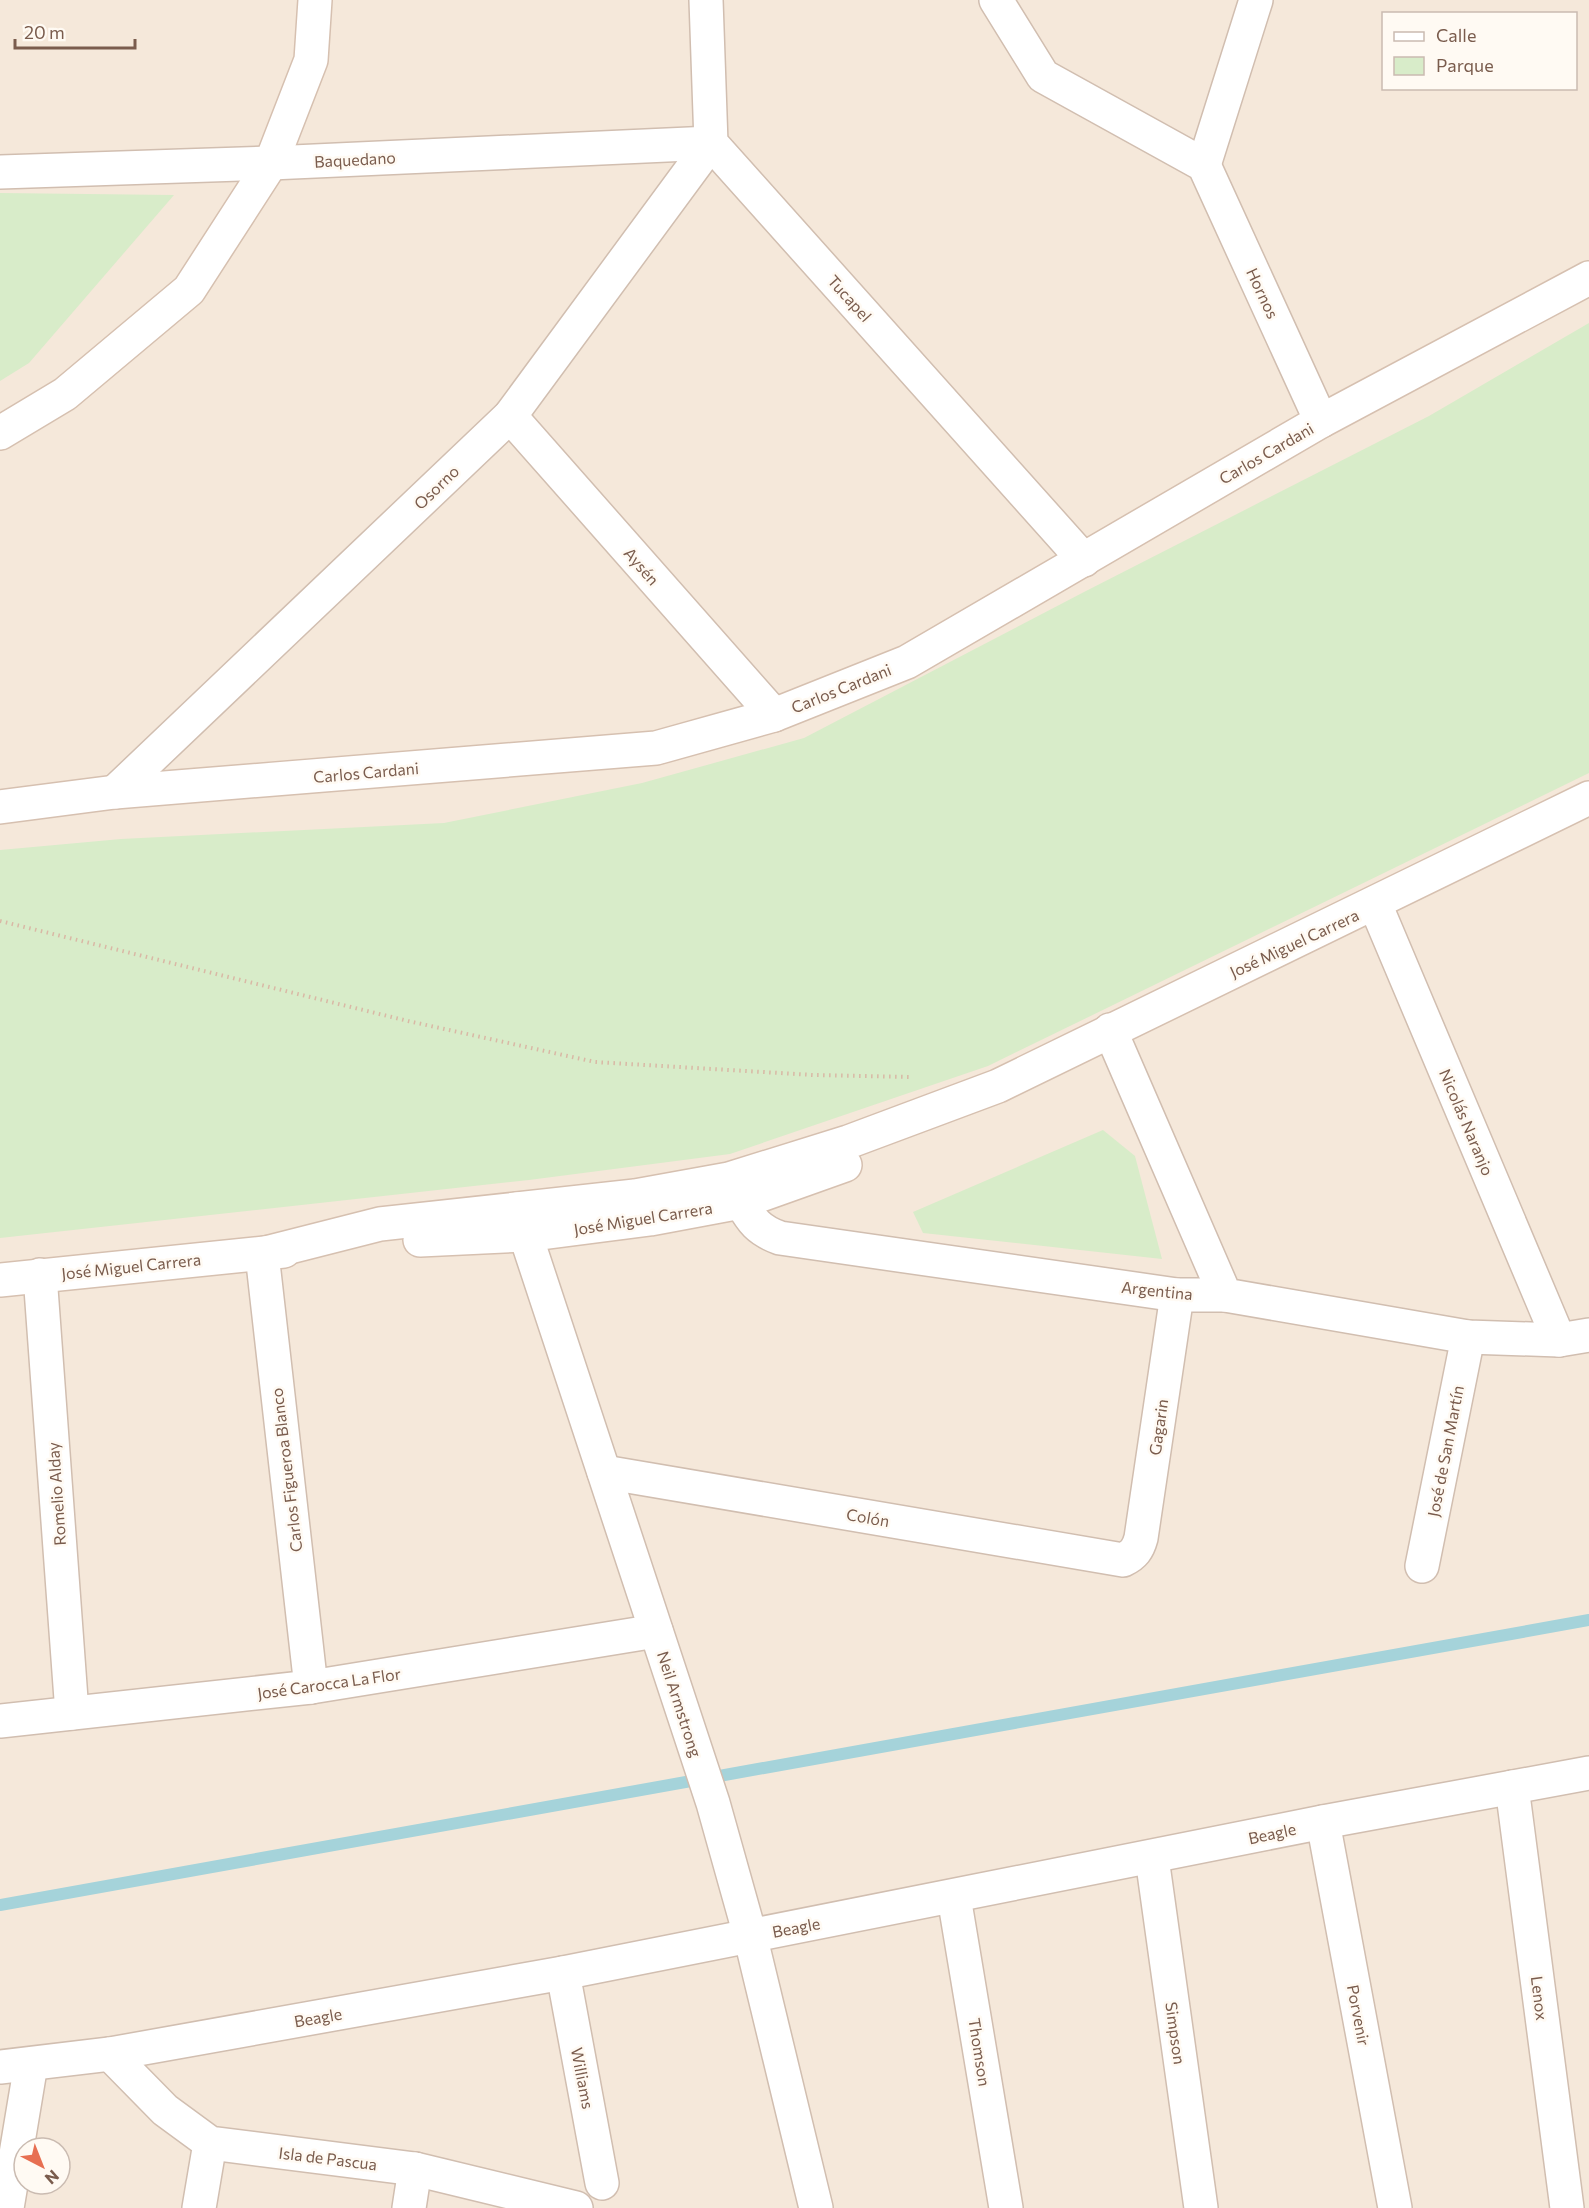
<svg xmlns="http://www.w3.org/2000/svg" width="1589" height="2208" viewBox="0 0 1589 2208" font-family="Commissioner,sans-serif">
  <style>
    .residential { fill: #f5e8da; fill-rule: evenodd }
    .green { fill: #d8ecc9 }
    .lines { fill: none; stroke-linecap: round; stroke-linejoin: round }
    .stream { stroke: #a5d3da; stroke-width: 12 }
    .minor-casing { stroke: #d1beb0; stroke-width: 36 }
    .tertiary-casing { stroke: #d1beb0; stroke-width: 36 }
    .secondary-casing { stroke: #d6c0b0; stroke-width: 36 }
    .path { stroke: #d9b8a5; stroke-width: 4; stroke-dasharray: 1.5 4.5; stroke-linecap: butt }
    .minor { stroke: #fff; stroke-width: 33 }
    .tertiary { stroke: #fff; stroke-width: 33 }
    .secondary { stroke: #fff; stroke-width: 33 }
    .labels { text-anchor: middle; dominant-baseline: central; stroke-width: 5; stroke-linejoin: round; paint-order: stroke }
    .street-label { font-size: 16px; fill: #7a5c4d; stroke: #fffaf3 }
  </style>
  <rect width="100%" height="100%" fill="#fdf6ec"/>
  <path class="residential" d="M0 0H1589V2208H0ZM1384 14H1576V88H1384ZM24 2148H60V2184H24Z"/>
  <g class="green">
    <polygon points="0,193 174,195 29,363 0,381"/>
    <polygon points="1589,323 1589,773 988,1066 730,1154 529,1180 0,1238 0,850 121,839 444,823 642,783 804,738 1084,592 1429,416"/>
    <polygon points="1103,1130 1135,1156 1162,1259 923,1233 913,1212"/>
  </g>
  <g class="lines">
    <polyline class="stream" points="0,1905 1589,1620"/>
    <defs>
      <g id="minor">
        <polyline points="706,0 711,143 1084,560"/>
        <polyline points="996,0 1043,76 1204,165 1321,421"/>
        <polyline points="1204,165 1256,0"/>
        <polyline points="0,172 271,163 711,143"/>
        <polyline points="510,416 774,715"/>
        <polyline points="115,792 510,416 711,143"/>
        <polyline points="1375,904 1559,1340"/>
        <path d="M741 1202C752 1221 758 1230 780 1238L1177 1295H1225"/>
        <polyline points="517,1209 713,1803 750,1935 816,2208"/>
        <polyline points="262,1254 311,1687"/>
        <polyline points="40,1275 72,1713"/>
        <path d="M604 1472 1123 1560C1134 1555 1138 1549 1141 1538L1177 1295"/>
        <polyline points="1422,1566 1468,1337"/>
        <polyline points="0,1721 311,1687 656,1631"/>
        <polyline points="1512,1787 1567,2208"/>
        <polyline points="1323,1822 1395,2208"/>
        <polyline points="1152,1858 1201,2208"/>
        <polyline points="954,1897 1006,2208"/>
        <polyline points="563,1973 602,2183"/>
        <polyline points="110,2054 165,2110 210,2143 415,2169 576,2208"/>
        <polyline points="0,2067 110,2054 563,1973 1323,1822 1589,1773"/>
        <polyline points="7,2208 31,2064"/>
        <polyline points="199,2208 210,2143"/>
        <polyline points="409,2208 415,2169"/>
      </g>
      <polyline id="tertiary" points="1110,1030 1225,1295 1468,1337 1559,1340 1589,1335"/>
      <g id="secondary">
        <polyline points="0,433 65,394 189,290 271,163 311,60 315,0"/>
        <polyline points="0,807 115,792 656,748 774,715 907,662 1321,421 1589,278"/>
        <polyline points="420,1240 526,1235 650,1219 741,1202 845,1165"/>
        <polyline points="262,1254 380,1224 635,1196 729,1179 848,1142 998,1086 1589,798"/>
        <polyline points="0,1280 284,1251"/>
      </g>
    </defs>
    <use href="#minor" class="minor-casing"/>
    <use href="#tertiary" class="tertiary-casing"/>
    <use href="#secondary" class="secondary-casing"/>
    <polyline class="path" points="0,921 408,1021 595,1062 813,1075 912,1077"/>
    <use href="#minor" class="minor"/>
    <use href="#tertiary" class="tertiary"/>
    <use href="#secondary" class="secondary"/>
  </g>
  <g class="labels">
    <g class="street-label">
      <text transform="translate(355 159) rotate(-3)">Baquedano</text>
      <text transform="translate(1263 293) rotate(65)">Hornos</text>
      <text transform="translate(850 298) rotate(48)">Tucapel</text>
      <text transform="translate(1266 453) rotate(-30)">Carlos Cardani</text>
      <text transform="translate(436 487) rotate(-44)">Osorno</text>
      <text transform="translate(642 566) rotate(49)">Aysén</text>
      <text transform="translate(841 688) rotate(-22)">Carlos Cardani</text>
      <text transform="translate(366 772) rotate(-5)">Carlos Cardani</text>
      <text transform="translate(1294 943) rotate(-25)">José Miguel Carrera</text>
      <text transform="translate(1467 1122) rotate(67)">Nicolás Naranjo</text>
      <text transform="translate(643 1218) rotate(-9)">José Miguel Carrera</text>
      <text transform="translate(131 1266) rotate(-6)">José Miguel Carrera</text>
      <text transform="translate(1157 1290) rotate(6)">Argentina</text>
      <text transform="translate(1158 1427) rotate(-82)">Gagarin</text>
      <text transform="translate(1445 1451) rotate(-79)">José de San Martín</text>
      <text transform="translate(286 1470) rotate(-97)">Carlos Figueroa Blanco</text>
      <text transform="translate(56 1494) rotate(-94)">Romelio Alday</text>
      <text transform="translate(868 1517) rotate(10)">Colón</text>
      <text transform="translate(329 1683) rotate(-8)">José Carocca La Flor</text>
      <text transform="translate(680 1704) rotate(72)">Neil Armstrong</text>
      <text transform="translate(1272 1833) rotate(-12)">Beagle</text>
      <text transform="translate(796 1927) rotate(-11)">Beagle</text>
      <text transform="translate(1540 1998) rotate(83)">Lenox</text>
      <text transform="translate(1359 2015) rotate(79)">Porvenir</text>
      <text transform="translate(318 2017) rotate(-10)">Beagle</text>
      <text transform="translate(1176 2033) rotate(82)">Simpson</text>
      <text transform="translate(980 2052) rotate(81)">Thomson</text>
      <text transform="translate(583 2078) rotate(79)">Williams</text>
      <text transform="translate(328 2158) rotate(7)">Isla de Pascua</text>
    </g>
  </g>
  <rect x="1382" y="12" width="195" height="78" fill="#fffaf3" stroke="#cabbb1" stroke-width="1.5"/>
  <rect x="1394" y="32" width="30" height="9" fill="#ffffff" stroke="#cabbb1" stroke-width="1.5"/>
  <text x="1436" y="42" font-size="18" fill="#7a5c4d">Calle</text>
  <rect x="1394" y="57" width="30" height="18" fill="#d8ecc9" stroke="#cabbb1" stroke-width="1.5"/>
  <text x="1436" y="72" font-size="18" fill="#7a5c4d">Parque</text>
  <g transform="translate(42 2166) rotate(138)"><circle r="28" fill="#fffaf3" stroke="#cabbb1" stroke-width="1.5"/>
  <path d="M0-4.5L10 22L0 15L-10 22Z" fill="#e76f51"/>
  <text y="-9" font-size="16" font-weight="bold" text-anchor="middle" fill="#7a5c4d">N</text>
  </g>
  <path d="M15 39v9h120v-9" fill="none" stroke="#7a5c4d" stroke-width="3"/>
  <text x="24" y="39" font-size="18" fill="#7a5c4d" stroke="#fffaf3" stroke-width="4.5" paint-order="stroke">20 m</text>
</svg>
